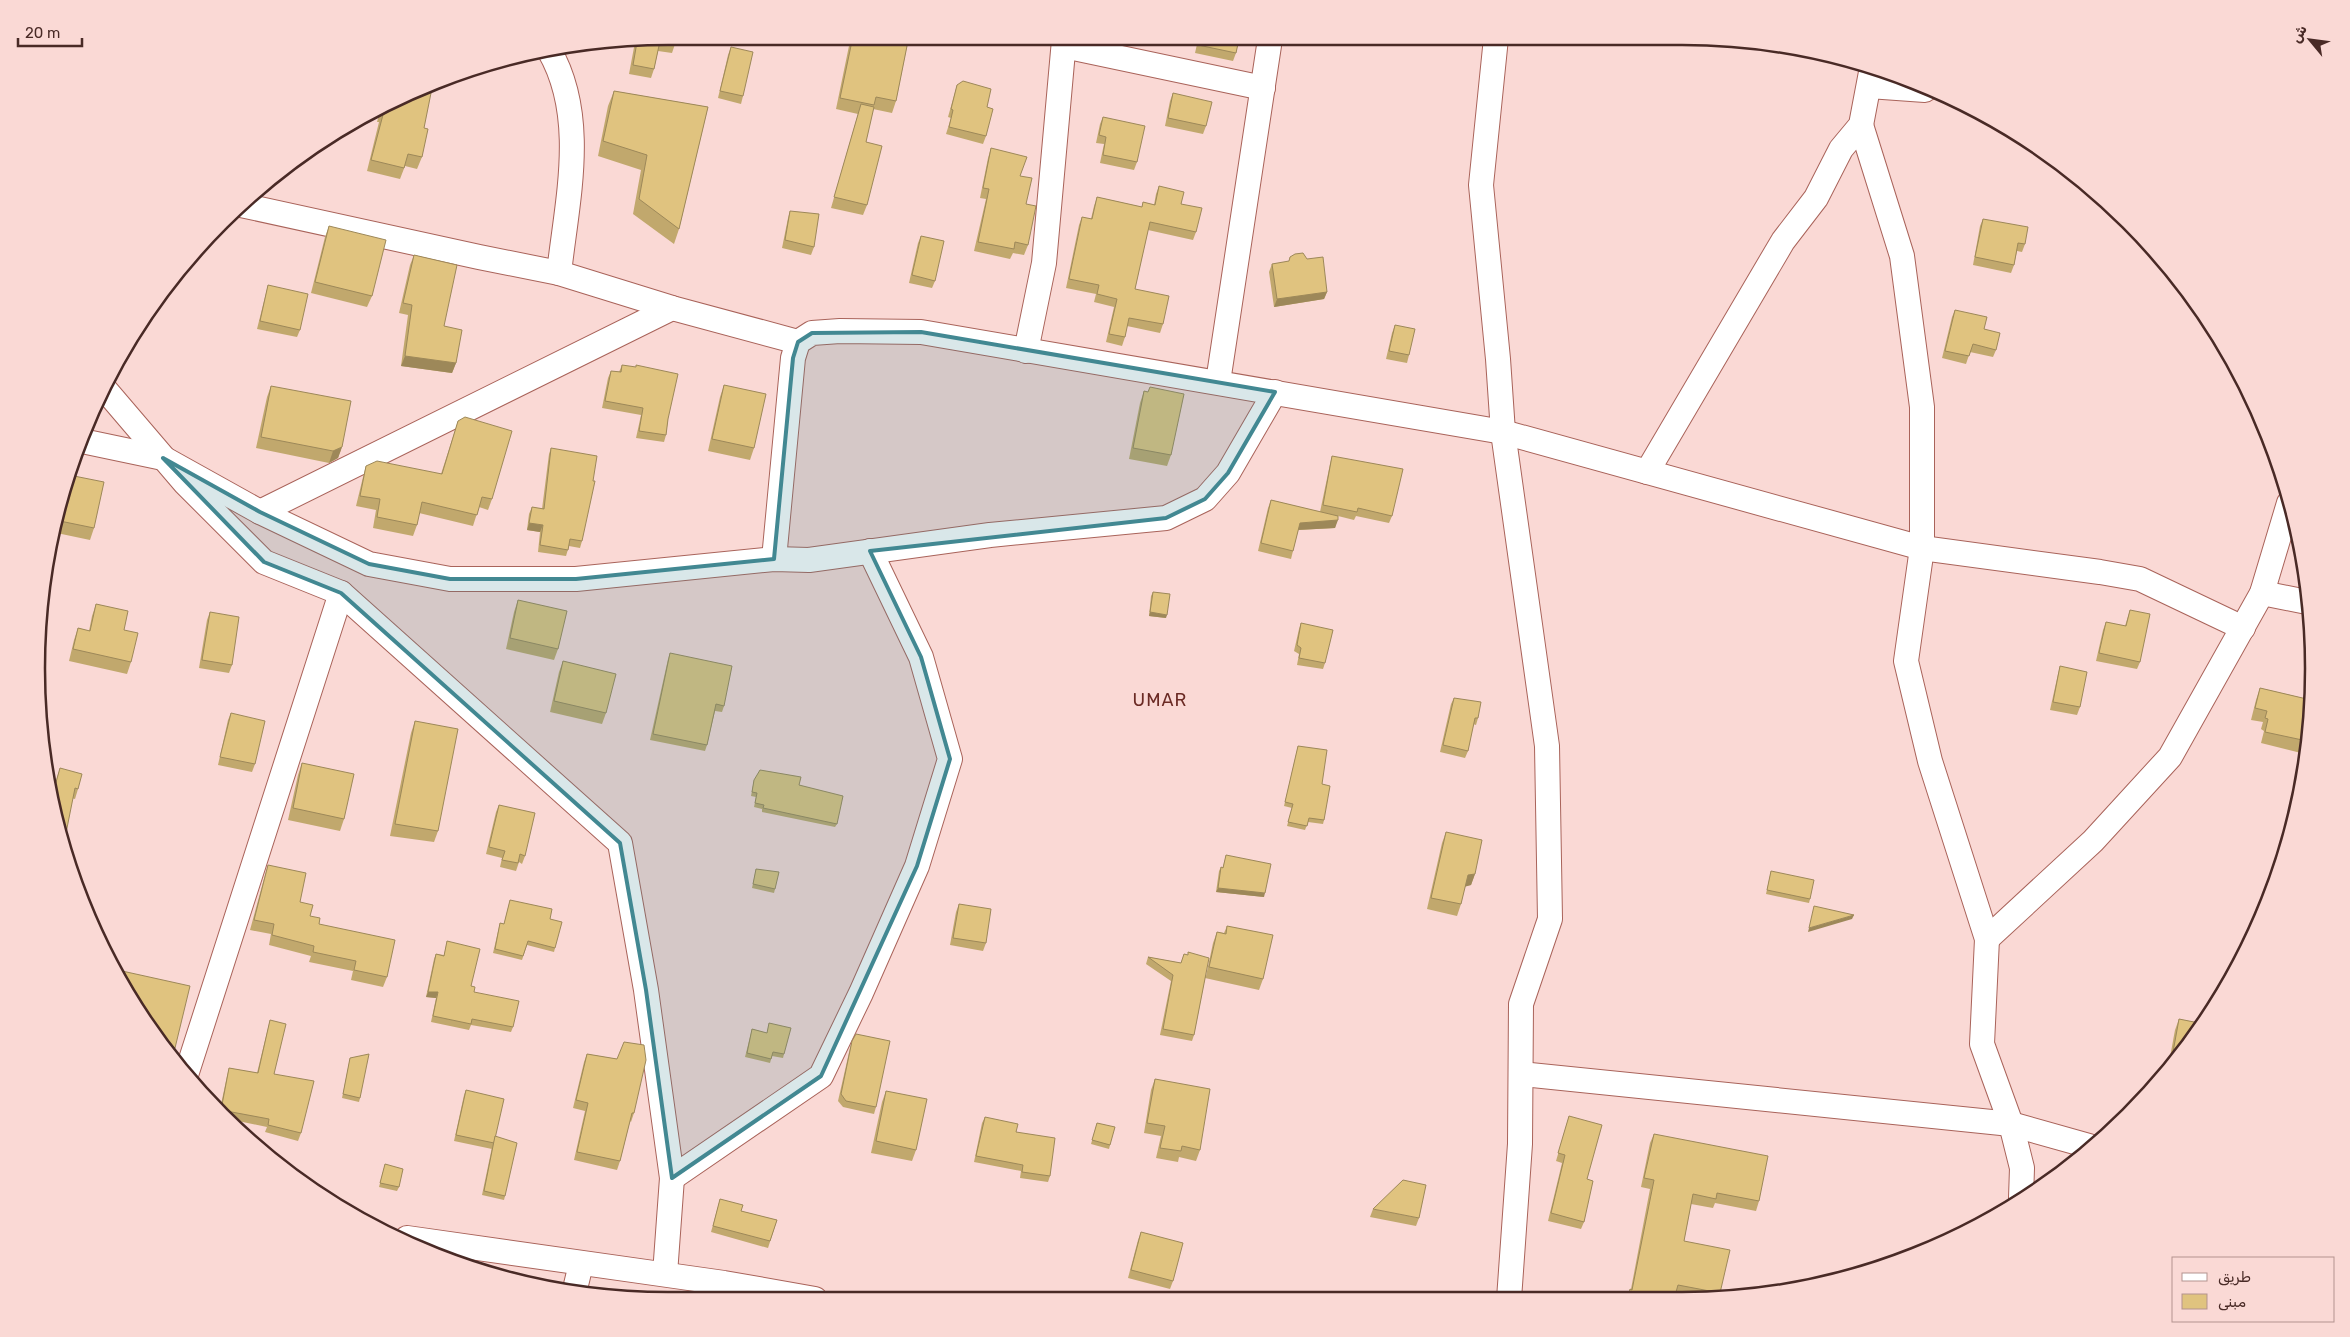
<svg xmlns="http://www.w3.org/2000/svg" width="2350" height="1337" viewBox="0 0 2350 1337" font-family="Rubik,'Noto Sans Arabic',sans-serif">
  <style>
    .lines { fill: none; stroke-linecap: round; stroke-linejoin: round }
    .street-casing { stroke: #a9635a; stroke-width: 26 }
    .street { stroke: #fff; stroke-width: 24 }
    .wall { fill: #c1a86d }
    .shaded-wall { fill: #9d8859 }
    .building { fill: #e0c37f; stroke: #9d8859 }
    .marked { fill: #428892; fill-opacity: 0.2; stroke: #428892; stroke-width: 4; stroke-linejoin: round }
    .labels { text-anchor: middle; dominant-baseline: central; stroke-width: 4; stroke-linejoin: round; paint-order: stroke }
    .quarter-label { font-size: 18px; letter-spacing: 1px; fill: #6b2b25; stroke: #fad9d5 }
    .rim { fill: none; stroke: #492a26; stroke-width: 2.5 }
  </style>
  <rect width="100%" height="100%" fill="#fad9d5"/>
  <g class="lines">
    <defs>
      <g id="street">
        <polyline points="1496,38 1481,185 1498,359 1503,432 1547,746 1550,919 1521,1004 1520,1144 1509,1299"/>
        <polyline points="1064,46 1263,88"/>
        <path d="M549 50C588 117 567 200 559 273"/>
        <polyline points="1869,86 1925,90"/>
        <polyline points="1861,125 1902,256 1922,407 1922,548 1906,661 1930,761 1987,939 1982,1044 2011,1124 2022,1168 2021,1198"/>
        <polyline points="241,205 479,257 559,273 672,308 798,342"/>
        <polyline points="1026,351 1044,263 1064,40"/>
        <polyline points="1218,382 1270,39"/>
        <polyline points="103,387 185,483 264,562 341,593 620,843 646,990 672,1178 665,1274"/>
        <polyline points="82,441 163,458 260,512 369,564 450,579 576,579 774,559 809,560 990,535 1166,518 1205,499 1228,473 1275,392"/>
        <polyline points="1647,472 1783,241 1816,198 1841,149 1861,125 1872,67"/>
        <polyline points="260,512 672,308"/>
        <polyline points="774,559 793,358 798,342 812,333 840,331 921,332 1503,432 1922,548 2100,572 2140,579 2243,628"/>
        <polyline points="2262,593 2307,602"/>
        <polyline points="1987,939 2093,841 2170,757 2262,593 2289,503"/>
        <polyline points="1521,1074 2011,1124 2089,1146"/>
        <polyline points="186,1075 341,593"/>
        <polyline points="672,1178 821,1076 861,993 917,866 950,759 921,657 870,551"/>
        <polyline points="407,1238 724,1283 815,1299"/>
        <polyline points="575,1289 581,1264"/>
      </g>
    </defs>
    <use href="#street" class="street-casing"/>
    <use href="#street" class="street"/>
  </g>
  <g class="wall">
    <polygon points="1239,39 1236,53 1233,61 1195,53 1198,40"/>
    <polygon points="676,41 672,53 658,51 654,69 651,78 629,74 635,42"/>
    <polygon points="850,41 908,41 896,101 892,113 873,109 866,142 867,205 863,215 831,208 858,114 836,109"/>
    <polygon points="731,47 743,96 741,104 718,98 728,55"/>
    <polygon points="957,85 987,107 986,136 983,144 946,134 951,118 948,117"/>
    <polygon points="614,91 708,107 679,229 674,244 633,214 641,170 598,156 608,106"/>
    <polygon points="1173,93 1206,126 1203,134 1165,126 1170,101"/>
    <polygon points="389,102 424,128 422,157 417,169 405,166 400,179 367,171 379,122 377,122 381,107"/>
    <polygon points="1103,117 1137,162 1134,170 1100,163 1104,144 1096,143 1100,124"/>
    <polygon points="991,148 1020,176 1026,204 1028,245 1024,255 1013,253 1010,259 974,251 986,199 980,198 988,158"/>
    <polygon points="1159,186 1181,204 1196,232 1193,240 1148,230 1135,289 1163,324 1160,333 1127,326 1125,337 1122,346 1106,342 1114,307 1094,302 1096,294 1066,288 1079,225 1082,217 1091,219 1094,206 1097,197 1142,207 1143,202 1154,205 1156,194"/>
    <polygon points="790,211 814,247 811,255 782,248 788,218"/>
    <polygon points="1983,219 2025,244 2022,252 2017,251 2014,265 2011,273 1973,265 1980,226"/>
    <polygon points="329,226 372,296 367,307 311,293 325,237"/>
    <polygon points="921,236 935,281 932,288 909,283 918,243"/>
    <polygon points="414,255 444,326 456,363 452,373 401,366 408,315 399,313 410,265"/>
    <polygon points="1307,259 1327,292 1324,299 1274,307 1269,272 1272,264"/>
    <polygon points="268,285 300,330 297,337 257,329"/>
    <polygon points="1955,310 1984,329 1996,350 1993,357 1970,352 1966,364 1942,358 1952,317"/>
    <polygon points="1395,325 1409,355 1407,363 1386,359 1392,333"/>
    <polygon points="2229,357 2234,367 2227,366"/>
    <polygon points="622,365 668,419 666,435 664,442 636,438 641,415 602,408 608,378 611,371 619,372"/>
    <polygon points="2240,379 2245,389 2239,388"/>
    <polygon points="724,385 754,448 750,460 708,451 720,397"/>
    <polygon points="271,386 342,447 338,458 329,463 256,448 267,397"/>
    <polygon points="1144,391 1171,455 1167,466 1129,459 1140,403"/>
    <polygon points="458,421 492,499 488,510 479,507 473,526 419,513 417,525 413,536 373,528 376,510 356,506 363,477 366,466 441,474"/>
    <polygon points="551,448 582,541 580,548 569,546 566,556 538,552 540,532 527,530 529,514 532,507 542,509 549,454"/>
    <polygon points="1332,456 1392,516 1389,523 1356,516 1354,520 1338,516 1335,528 1298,530 1293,551 1291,559 1258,551 1268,508 1271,500 1320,512 1330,464"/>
    <polygon points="58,505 94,528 90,540 52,532"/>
    <polygon points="1153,592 1166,618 1149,616 1151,596"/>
    <polygon points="518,600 558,649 554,660 506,649 514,612"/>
    <polygon points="96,604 124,630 131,662 127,674 69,661 74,640 78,628 89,631 92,616"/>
    <polygon points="2130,610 2140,662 2137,669 2096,661 2103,630 2106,622 2125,626"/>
    <polygon points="210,612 232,665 229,673 199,668 207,620"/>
    <polygon points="1301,623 1325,663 1323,669 1297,665 1299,654 1294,651 1299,629"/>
    <polygon points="670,653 724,706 722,712 715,711 707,745 705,751 650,740 668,659"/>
    <polygon points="563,661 606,713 602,724 550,712 559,672"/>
    <polygon points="2060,666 2080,707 2077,715 2050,710 2058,674"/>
    <polygon points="2260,688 2311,700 2305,754 2261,743 2264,731 2261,729 2263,722 2251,720 2256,700"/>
    <polygon points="1454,698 1478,718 1476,725 1473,724 1468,751 1465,758 1440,752 1451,704"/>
    <polygon points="231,713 255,764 252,772 218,765 228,720"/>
    <polygon points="415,721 438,831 434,842 390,836 411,733"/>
    <polygon points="1298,746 1322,784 1324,820 1323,824 1308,822 1305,830 1287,826 1292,808 1284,806"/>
    <polygon points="302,763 344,819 340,831 288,820 298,775"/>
    <polygon points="60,768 78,789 75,799 52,793"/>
    <polygon points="754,780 799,785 837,824 835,827 762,812 762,809 754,807 756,797 751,796"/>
    <polygon points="499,805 525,856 522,864 519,862 516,871 500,867 502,858 486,854 496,812"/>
    <polygon points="1446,832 1475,874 1471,885 1465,886 1461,904 1457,916 1427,909 1442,843"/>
    <polygon points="1226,855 1264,897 1216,892 1219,871 1221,867 1223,867"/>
    <polygon points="268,865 300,902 310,916 319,924 387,977 383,987 351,980 353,971 309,962 311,956 269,945 271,934 250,930 265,875"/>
    <polygon points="756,869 775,889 774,893 752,888"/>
    <polygon points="1771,871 1810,899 1809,903 1766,894"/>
    <polygon points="510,900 550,919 555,948 554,952 527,945 522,960 493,953 499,927 500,923 504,924"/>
    <polygon points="959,904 986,943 983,951 950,945 956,912"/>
    <polygon points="1227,926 1263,979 1259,990 1205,978 1194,1035 1192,1041 1160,1035 1171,981 1146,964 1148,957 1181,963 1184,954 1206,976 1213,943 1217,932 1224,933"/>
    <polygon points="447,941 474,992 513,1027 511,1032 471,1025 469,1030 431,1022 436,998 426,997 434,959 436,954 444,955"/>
    <polygon points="121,985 175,1048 172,1056"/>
    <polygon points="2179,1019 2204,1024 2168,1068 2175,1030"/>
    <polygon points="270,1020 274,1074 301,1133 298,1141 265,1132 267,1127 233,1120 220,1109 227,1076 229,1068 257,1073 268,1028"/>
    <polygon points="769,1023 784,1054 783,1058 772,1056 770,1063 745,1057 752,1029 767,1033"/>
    <polygon points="852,1041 876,1107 874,1114 843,1107 838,1101 850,1048"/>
    <polygon points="587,1054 617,1059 634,1113 631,1122 630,1121 620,1161 617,1170 574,1160 585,1111 573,1108 584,1062"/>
    <polygon points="350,1058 360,1098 359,1102 342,1098"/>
    <polygon points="1155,1079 1200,1150 1196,1161 1179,1157 1178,1162 1156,1158 1161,1136 1144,1133 1151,1090"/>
    <polygon points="466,1090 495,1136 505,1196 504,1200 482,1195 492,1147 492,1149 454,1141 464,1095"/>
    <polygon points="886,1091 916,1150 912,1161 871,1153 882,1102"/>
    <polygon points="1569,1116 1587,1179 1584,1222 1581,1229 1548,1221 1562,1163 1556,1161"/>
    <polygon points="985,1117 1050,1176 1048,1182 1020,1178 1021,1171 974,1162 982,1123"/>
    <polygon points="1097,1123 1110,1145 1109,1149 1091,1144"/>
    <polygon points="1654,1134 1759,1201 1756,1211 1715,1203 1713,1208 1691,1204 1684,1241 1720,1293 1718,1299 1701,1299 1675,1294 1674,1299 1627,1299 1631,1289 1650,1189 1641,1187 1650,1143"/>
    <polygon points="385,1164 399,1187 397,1191 379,1187"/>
    <polygon points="720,1199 741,1211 777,1220 768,1248 711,1232"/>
    <polygon points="1373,1209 1419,1218 1416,1226 1370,1217"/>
    <polygon points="1141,1232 1173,1281 1170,1289 1128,1278 1138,1240"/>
  </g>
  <g class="shaded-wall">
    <polygon points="1327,292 1324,299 1274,307 1277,299"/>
    <polygon points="405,356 456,363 452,373 401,366"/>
    <polygon points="342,447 338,458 329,463 333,451"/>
    <polygon points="1338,520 1335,528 1297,530 1300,523"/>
    <polygon points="529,523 543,525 540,532 527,530"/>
    <polygon points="1150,612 1167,615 1166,618 1149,616"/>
    <polygon points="1475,874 1471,885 1464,887 1468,875"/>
    <polygon points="1218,888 1265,893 1264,897 1216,892"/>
    <polygon points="1854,915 1852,919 1808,932 1809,928"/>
    <polygon points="428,992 438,992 436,998 426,997"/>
  </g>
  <g class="building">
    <polygon points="1239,39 1236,53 1198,45 1199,40"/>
    <polygon points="660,41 654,69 633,65 637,42"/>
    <polygon points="662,41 676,41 675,44"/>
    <polygon points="852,41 908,41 896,101 876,97 874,105 840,98"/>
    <polygon points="731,47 753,52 743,96 720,91"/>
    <polygon points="963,81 991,89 987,107 993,109 986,136 949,127 953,110 951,109 957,85"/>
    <polygon points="433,83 424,128 428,129 422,157 408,154 404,168 371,160 384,111 381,110 383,105 389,102"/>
    <polygon points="614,91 708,107 679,229 639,199 647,155 603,141"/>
    <polygon points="1173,93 1212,102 1206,126 1168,118"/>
    <polygon points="861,104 874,107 866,142 882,146 867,205 834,197"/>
    <polygon points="1103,117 1145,126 1137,162 1103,155 1106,137 1099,135"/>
    <polygon points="991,148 1027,157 1020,176 1032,178 1026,204 1036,206 1028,245 1015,242 1014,249 978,242 989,189 983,188"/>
    <polygon points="1159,186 1184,192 1181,204 1202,208 1196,232 1150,222 1135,289 1169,296 1163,324 1129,318 1125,337 1109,334 1117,299 1097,294 1099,285 1069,279 1082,217 1092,219 1097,197 1142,207 1143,202 1155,205"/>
    <polygon points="790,211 819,214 814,247 785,240"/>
    <polygon points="1983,219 2028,227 2025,244 2018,243 2014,265 1975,257"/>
    <polygon points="329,226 386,240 372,296 315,282"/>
    <polygon points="921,236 944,241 935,281 912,275"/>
    <polygon points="1303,253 1307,259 1323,257 1327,292 1277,299 1272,264 1289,261 1290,257 1295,254"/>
    <polygon points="414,255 457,265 444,326 462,330 456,363 405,356 412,305 403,303"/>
    <polygon points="268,285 308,294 300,330 260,321"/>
    <polygon points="1955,310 1987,317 1984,329 2000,333 1996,350 1973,344 1969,356 1945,351"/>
    <polygon points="1395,325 1415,329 1409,355 1389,351"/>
    <polygon points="622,365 636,367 636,365 678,374 668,419 666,435 639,431 643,408 605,401 611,371 621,372"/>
    <polygon points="724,385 766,394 754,448 712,439"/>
    <polygon points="271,386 351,401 342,447 333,451 261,437"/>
    <polygon points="1150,387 1184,394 1171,455 1133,448 1144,391 1148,392"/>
    <polygon points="465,417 512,431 492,499 482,497 477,515 422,502 417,525 377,517 380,499 360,496 366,466 377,461 442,474 458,421"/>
    <polygon points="551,448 597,456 593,481 595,481 582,541 570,539 568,550 540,545 543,525 529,523 532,507 544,509"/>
    <polygon points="1332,456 1403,469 1392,516 1358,508 1357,512 1323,505"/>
    <polygon points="69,475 104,482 94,528 55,520 58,505"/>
    <polygon points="1271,500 1338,516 1338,520 1300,523 1293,551 1261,543"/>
    <polygon points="1153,592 1170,594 1167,615 1150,612"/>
    <polygon points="518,600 567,611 558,649 510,638"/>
    <polygon points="96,604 128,611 124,630 138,633 131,662 73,649 78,628 90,631"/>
    <polygon points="2130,610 2150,614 2140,662 2099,653 2106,622 2126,626"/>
    <polygon points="210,612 239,617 232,665 202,660"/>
    <polygon points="1301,623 1333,630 1325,663 1299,658 1301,648 1297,645"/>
    <polygon points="670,653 732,666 724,706 716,704 707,745 653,734"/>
    <polygon points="563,661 616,674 606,713 554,701"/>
    <polygon points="2060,666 2087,672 2080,707 2053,702"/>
    <polygon points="2260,688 2311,700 2307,741 2265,732 2268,719 2265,718 2267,711 2255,708"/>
    <polygon points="1454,698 1481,702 1478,718 1475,718 1468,751 1443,745"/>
    <polygon points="231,713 265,721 255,764 220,757"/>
    <polygon points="415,721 458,729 438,831 395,824"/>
    <polygon points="1298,746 1327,750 1322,784 1330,786 1324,820 1309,818 1307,826 1288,822 1293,804 1285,802"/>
    <polygon points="302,763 354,774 344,819 293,808"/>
    <polygon points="60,768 82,774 78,789 75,788 64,843 48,792 53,793"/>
    <polygon points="760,770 801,777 799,785 843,796 837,824 763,808 764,805 755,803 757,793 752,792 754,780"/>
    <polygon points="499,805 535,813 525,856 520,854 518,863 502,860 505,851 489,847"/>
    <polygon points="1446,832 1482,840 1475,874 1468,875 1461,904 1431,898"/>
    <polygon points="1226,855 1271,864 1265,893 1218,888 1221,867 1223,868"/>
    <polygon points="268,865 306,873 300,902 313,905 310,916 320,918 319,924 395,940 387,977 354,970 356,961 313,952 314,946 272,935 274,924 254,920"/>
    <polygon points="756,869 779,872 775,889 753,884"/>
    <polygon points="1771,871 1814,880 1810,899 1767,890"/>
    <polygon points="510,900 552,909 550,919 562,922 555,948 528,941 523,956 495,949 500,923 504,924"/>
    <polygon points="959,904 991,909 986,943 953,938"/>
    <polygon points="1814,906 1854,915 1809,928"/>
    <polygon points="1227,926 1273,935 1263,979 1209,967 1217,932 1226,934"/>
    <polygon points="447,941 480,949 471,986 475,987 474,992 519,1001 513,1027 472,1019 471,1024 433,1016 438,992 428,992 436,954 444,956"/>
    <polygon points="1188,952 1209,958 1194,1035 1163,1029 1173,975 1148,957 1181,963 1184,954 1188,955"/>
    <polygon points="113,969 190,986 175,1048 165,1046 121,985"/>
    <polygon points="2179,1019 2204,1024 2171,1064 2171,1063"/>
    <polygon points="270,1020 286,1024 274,1074 314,1081 301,1133 268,1125 269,1119 221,1110 229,1068 258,1073"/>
    <polygon points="769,1023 791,1028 784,1054 773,1052 771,1059 747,1053 752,1029 767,1033"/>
    <polygon points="856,1034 890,1041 876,1107 846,1101 841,1094 852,1041"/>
    <polygon points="624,1042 644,1045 646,1060 634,1113 632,1113 620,1161 577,1152 588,1103 576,1100 587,1054 617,1059"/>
    <polygon points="369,1054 360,1098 343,1094 350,1058"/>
    <polygon points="1155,1079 1210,1089 1200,1150 1182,1146 1181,1151 1160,1148 1165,1126 1147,1123"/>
    <polygon points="466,1090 504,1099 494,1143 456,1135"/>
    <polygon points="886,1091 927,1099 916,1150 876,1141"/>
    <polygon points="1569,1116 1602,1125 1587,1179 1593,1181 1584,1222 1551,1213 1565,1155 1558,1153"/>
    <polygon points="985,1117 1018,1124 1016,1132 1055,1138 1050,1176 1022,1172 1023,1165 976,1156"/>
    <polygon points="1097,1123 1115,1127 1110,1145 1092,1140"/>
    <polygon points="1654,1134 1768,1156 1759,1201 1717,1193 1716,1199 1693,1194 1684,1241 1730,1250 1720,1293 1678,1285 1674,1299 1628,1299 1630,1289 1632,1290 1654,1180 1644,1178"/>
    <polygon points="495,1136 517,1143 505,1196 484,1191"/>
    <polygon points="385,1164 403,1169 399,1187 380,1183"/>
    <polygon points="1403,1180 1426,1185 1419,1218 1373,1209"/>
    <polygon points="720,1199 743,1205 741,1211 777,1220 770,1241 713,1226"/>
    <polygon points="1141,1232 1183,1243 1173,1281 1131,1270"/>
  </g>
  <path class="marked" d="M921 332 1275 392 1228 473 1205 499 1166 518 870 551 921 657 950 759 917 866 821 1076 672 1178 646 990 620 843 341 593 264 562 163 458 260 512 369 564 450 579H576L774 559 793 358 798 342 812 333Z"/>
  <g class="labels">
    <g class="quarter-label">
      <text x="1160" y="700">UMAR</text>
    </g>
  </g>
  <path d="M0 0H2350V1337H0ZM668 45H1682A623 623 0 0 1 2305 668V669A623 623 0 0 1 1682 1292H668A623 623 0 0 1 45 669V668A623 623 0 0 1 668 45Z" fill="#fad9d5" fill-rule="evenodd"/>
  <path class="rim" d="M668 45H1682A623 623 0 0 1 2305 668V669A623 623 0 0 1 1682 1292H668A623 623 0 0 1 45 669V668A623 623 0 0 1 668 45Z"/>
  <rect x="2172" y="1257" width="162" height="65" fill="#fad9d5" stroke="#b3938f"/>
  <rect x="2182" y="1273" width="25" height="8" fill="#ffffff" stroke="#b3938f"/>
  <text x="2218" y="1282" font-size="15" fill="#492a26">طريق</text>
  <rect x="2182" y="1294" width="25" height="15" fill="#e0c37f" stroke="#b3938f"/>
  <text x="2218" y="1307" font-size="15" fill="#492a26">مبنى</text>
  <g transform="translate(2310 40) rotate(299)" stroke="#fad9d5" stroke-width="4" paint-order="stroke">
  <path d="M0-4L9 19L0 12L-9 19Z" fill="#492a26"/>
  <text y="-8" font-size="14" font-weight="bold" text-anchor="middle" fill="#492a26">ش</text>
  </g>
  <path d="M18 38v8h64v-8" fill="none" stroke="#492a26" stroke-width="2.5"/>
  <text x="25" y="38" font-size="15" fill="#492a26" stroke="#fad9d5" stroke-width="4" paint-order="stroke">20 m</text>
</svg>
